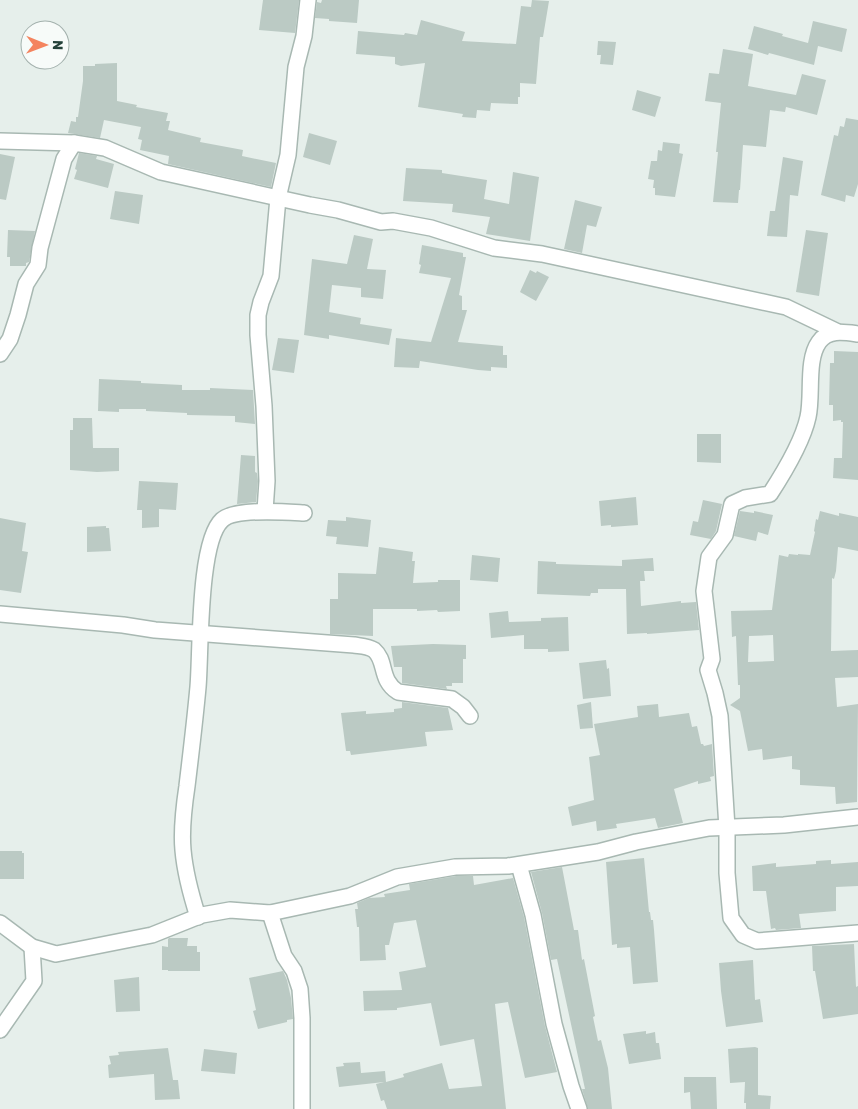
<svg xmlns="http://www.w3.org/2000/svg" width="858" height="1109" viewBox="0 0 858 1109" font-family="Rubik,sans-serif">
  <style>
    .building { fill: #bbcac4; fill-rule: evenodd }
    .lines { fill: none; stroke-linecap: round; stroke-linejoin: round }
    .street-casing { stroke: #a8b8b2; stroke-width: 18 }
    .street { stroke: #fff; stroke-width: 15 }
  </style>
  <rect width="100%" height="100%" fill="#e6efeb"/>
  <g class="building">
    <polygon points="263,0 299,0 295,33 259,30"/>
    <polygon points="322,0 359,0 357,23 329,21 329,19 315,18 317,2 321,3"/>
    <polygon points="532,0 549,1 543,37 540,37 536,84 520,83 520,97 518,97 518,104 491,103 490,111 477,110 476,118 462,117 463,114 418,107 425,63 401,66 395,64 395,57 356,54 358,31 404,35 405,33 417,35 421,20 465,32 462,41 516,44 521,6 531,7"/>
    <polygon points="813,21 847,29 842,52 818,46 814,65 769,53 768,55 748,49 754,26 783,34 782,36 808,43"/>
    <polygon points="598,41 616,42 613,65 600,64 601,55 597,55"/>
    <polygon points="723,49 753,54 748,86 796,95 802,74 826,80 817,115 786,107 785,112 770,110 766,147 743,145 740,190 739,190 738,203 713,202 718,152 716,152 721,103 705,101 709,73 719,74"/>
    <polygon points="117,63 117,101 137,105 136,107 168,113 166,121 170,121 168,130 201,138 200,142 243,150 242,156 276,163 271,187 168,164 169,156 140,150 142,140 138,139 141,127 104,120 100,138 68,133 71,121 76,122 76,117 78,117 83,81 83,66 95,66 95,64"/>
    <polygon points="637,90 661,97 655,117 632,110"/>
    <polygon points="846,118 858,120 858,184 854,197 846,195 845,202 821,195 834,135 838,136 840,126 844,127"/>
    <polygon points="309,133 337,141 330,165 303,157"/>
    <polygon points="663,142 680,144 679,153 683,154 675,197 655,195 655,188 653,188 654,180 648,179 651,161 657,161 658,150 662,151"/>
    <polygon points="79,153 97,156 96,159 114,164 108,188 74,179 77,170 75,169"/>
    <polygon points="0,154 15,157 6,200 0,199"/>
    <polygon points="783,157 803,161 798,196 790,195 787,237 767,236 770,211 775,211"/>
    <polygon points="406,168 442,170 442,173 487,180 484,199 509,204 513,172 539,177 530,241 486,234 490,217 452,212 453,204 403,201"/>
    <polygon points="115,191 143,195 139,224 110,219"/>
    <polygon points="575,200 602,207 596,227 587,225 582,253 564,249"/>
    <polygon points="8,230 35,231 29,262 26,263 26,266 10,266 10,257 7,257"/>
    <polygon points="806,230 828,233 819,296 796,292"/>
    <polygon points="354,235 373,239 367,269 386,270 383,299 361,297 361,288 332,285 329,312 361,318 360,324 392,329 389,345 329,335 329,339 304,335 312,259 347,264"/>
    <polygon points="422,245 463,253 463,257 466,257 459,295 462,296 462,310 467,310 458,342 503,346 503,355 507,355 507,368 491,367 491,371 478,370 420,361 419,368 394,367 396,338 431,342 451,278 419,273 421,265 419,264"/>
    <polygon points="530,270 536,273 537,271 549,277 536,301 520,292"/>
    <polygon points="278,338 299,340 294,373 272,370"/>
    <polygon points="834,351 858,352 858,480 833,478 834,458 842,458 843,422 841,422 841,420 833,421 833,405 829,405 830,363 834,363"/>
    <polygon points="99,379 141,381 141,383 182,385 182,390 210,390 210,388 253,390 255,424 235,422 235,416 187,415 187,413 146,411 146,409 119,409 119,412 98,411"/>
    <polygon points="73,418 92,418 93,448 119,448 119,471 97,472 70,470 70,430 73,430"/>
    <polygon points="697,434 721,434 721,463 697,462"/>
    <polygon points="241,455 255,456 255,472 257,473 258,481 256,502 237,504"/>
    <polygon points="139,481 178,483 176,510 159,509 159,527 142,528 142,510 137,510"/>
    <polygon points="636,497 638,525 611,527 611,525 601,526 599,501"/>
    <polygon points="703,500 722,504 716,531 711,539 690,535 693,521 698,522"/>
    <polygon points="740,511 754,513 754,511 773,515 768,535 758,532 756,541 734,536"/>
    <path d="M820 511 839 516V513L858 517V551L838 547 836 571 834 579 832 578 831 651 858 650V677L835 678 837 707 858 704 857 802 836 804 835 787 800 785V770L792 769V756L763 760 762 749 748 751 740 711 730 705 740 698V685H738L736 636 732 637 731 611 772 610 779 555 788 557 789 554 798 555V554L810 555 815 532 814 531 816 519 818 520ZM773 635 774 661 748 662 749 636Z"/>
    <polygon points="346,517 371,520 368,547 336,544 337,537 326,536 328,520 346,521"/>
    <polygon points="0,518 26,523 22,551 28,552 21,593 0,590"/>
    <polygon points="106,526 106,528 109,528 111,551 87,552 87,527"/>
    <polygon points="379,547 413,552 412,561 415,561 413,583 438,582 438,580 460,580 460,611 438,612 437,610 417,611 417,609 373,609 373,636 330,634 330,599 338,599 338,573 376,574"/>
    <polygon points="472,555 500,558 498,582 470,580"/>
    <polygon points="653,558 654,571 644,571 645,581 640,581 641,606 681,601 681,603 696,602 699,630 647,634 647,633 627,634 626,589 598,589 598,593 591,593 590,596 537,594 538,561 556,562 556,564 622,566 622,560"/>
    <polygon points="508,611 509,622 541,621 541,618 568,617 569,651 548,652 548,649 524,649 524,635 491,638 489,613"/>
    <polygon points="433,644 466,645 466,659 463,659 463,683 452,683 452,686 446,686 447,689 402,683 402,667 394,667 391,646"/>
    <polygon points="606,660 607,669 609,668 611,696 583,699 579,663"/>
    <polygon points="402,702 448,708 453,730 425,732 427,746 351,755 350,751 346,751 341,713 366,711 366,714 394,712 394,709 402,708"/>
    <polygon points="591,702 593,728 580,729 577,705"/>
    <polygon points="658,704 659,717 689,713 692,727 697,726 701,744 703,744 704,746 712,744 714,776 710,777 711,781 698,784 698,781 674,789 683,823 658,828 655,818 616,824 617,828 597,831 596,821 572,826 568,807 594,800 589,757 600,755 594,724 638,717 637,706"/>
    <polygon points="0,851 22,851 22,853 24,853 24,879 0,879"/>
    <polygon points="644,858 649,912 650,912 651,920 653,920 654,930 658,982 633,984 630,947 617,948 617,944 612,945 606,862"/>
    <polygon points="831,860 831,864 858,862 858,886 836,887 836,911 799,914 801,928 776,930 775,928 771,929 766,891 753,891 752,866 776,863 776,867 816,864 816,861"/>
    <polygon points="562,867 574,930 578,930 582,960 584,959 595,1016 593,1017 598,1041 601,1040 608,1068 612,1109 588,1109 582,1089 585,1089 557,959 551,960 542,913 531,872"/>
    <polygon points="456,876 473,876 474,885 513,878 524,917 545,1026 557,1072 525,1078 508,1002 495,1004 506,1109 387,1109 384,1100 381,1101 376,1084 384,1082 339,1087 336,1067 344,1066 343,1063 360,1062 361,1073 385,1071 386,1082 404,1077 403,1074 442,1063 449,1089 482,1086 474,1039 440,1046 431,1003 397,1008 397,1010 364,1011 363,991 402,990 399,972 426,967 416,920 394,923 389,945 385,945 386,960 360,961 359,927 357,927 355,909 358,909 357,903 369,898 385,897 384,894 410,890 409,884"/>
    <polygon points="169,938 188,938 187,946 197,946 197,952 200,952 200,971 168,971 168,970 162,970 162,946 168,947 168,939"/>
    <polygon points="854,944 856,987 858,986 858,1014 823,1019 815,971 813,971 812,946"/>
    <polygon points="753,960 755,1000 760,999 763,1022 726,1027 721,991 719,963"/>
    <polygon points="283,971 287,980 291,998 293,1019 287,1020 287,1022 258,1029 253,1011 256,1010 249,978"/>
    <polygon points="139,977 140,1011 116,1012 114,980"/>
    <polygon points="646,1031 646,1034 655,1032 656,1043 659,1043 661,1059 629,1064 623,1034"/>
    <polygon points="755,1047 758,1048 758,1095 771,1096 770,1109 746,1109 746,1103 744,1103 745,1082 730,1083 728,1049"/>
    <polygon points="168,1048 173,1080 178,1080 180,1099 155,1100 154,1074 109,1078 108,1065 111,1064 109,1056 119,1055 118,1052"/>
    <polygon points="204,1049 237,1053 235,1074 201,1071"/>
    <polygon points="684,1077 716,1077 717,1109 691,1109 690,1092 684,1093"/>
  </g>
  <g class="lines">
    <defs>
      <g id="street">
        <polyline points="0,141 74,143 105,148 161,172 310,205 338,210 381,222 393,221 431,228 494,248 542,254 786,307 836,331"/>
        <path d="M858 334C844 332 828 329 819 342 806 360 813 395 808 417 803 440 783 474 770 494L745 498 732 504 725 535 709 557 704 591 712 659 708 670 715 693 720 716 727 828V873L731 918 743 935 757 941 858 933"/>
        <polyline points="0,354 10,339 18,315 26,284 38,265 40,248 64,159 74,143"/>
        <polyline points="265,511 267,481 264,406 258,335 258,315 261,302 271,276 278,198 288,155 296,67 304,36 308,0"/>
        <path d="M0 614 123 625 155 630 354 645C360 646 368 646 374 650 387 661 379 680 398 692L452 699 463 707 470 716"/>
        <polyline points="519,865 533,915 554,1024 571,1086 579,1109"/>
        <polyline points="270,913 284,956 294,971 300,989 302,1018 302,1109"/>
        <path d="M198 917C191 895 185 873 183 850 181 829 184 806 187 786 191 753 195 720 198 687 201 653 198 542 222 520 235 508 286 512 304 513"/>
        <polyline points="0,923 32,947 56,954 152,935 202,915 230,910 270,913 350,896 397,877 455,867 508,866 598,852 636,842 709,828 784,825 858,817"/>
        <polyline points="0,1030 34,981 32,947"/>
      </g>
    </defs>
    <use href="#street" class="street-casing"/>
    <use href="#street" class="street"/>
  </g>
  <g transform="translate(45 45) rotate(91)"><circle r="24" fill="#f7fbf9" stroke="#a3b1ad"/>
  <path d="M0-4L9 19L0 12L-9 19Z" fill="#f4845f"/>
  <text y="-8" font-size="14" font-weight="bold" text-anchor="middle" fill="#24423a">N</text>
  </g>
</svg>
